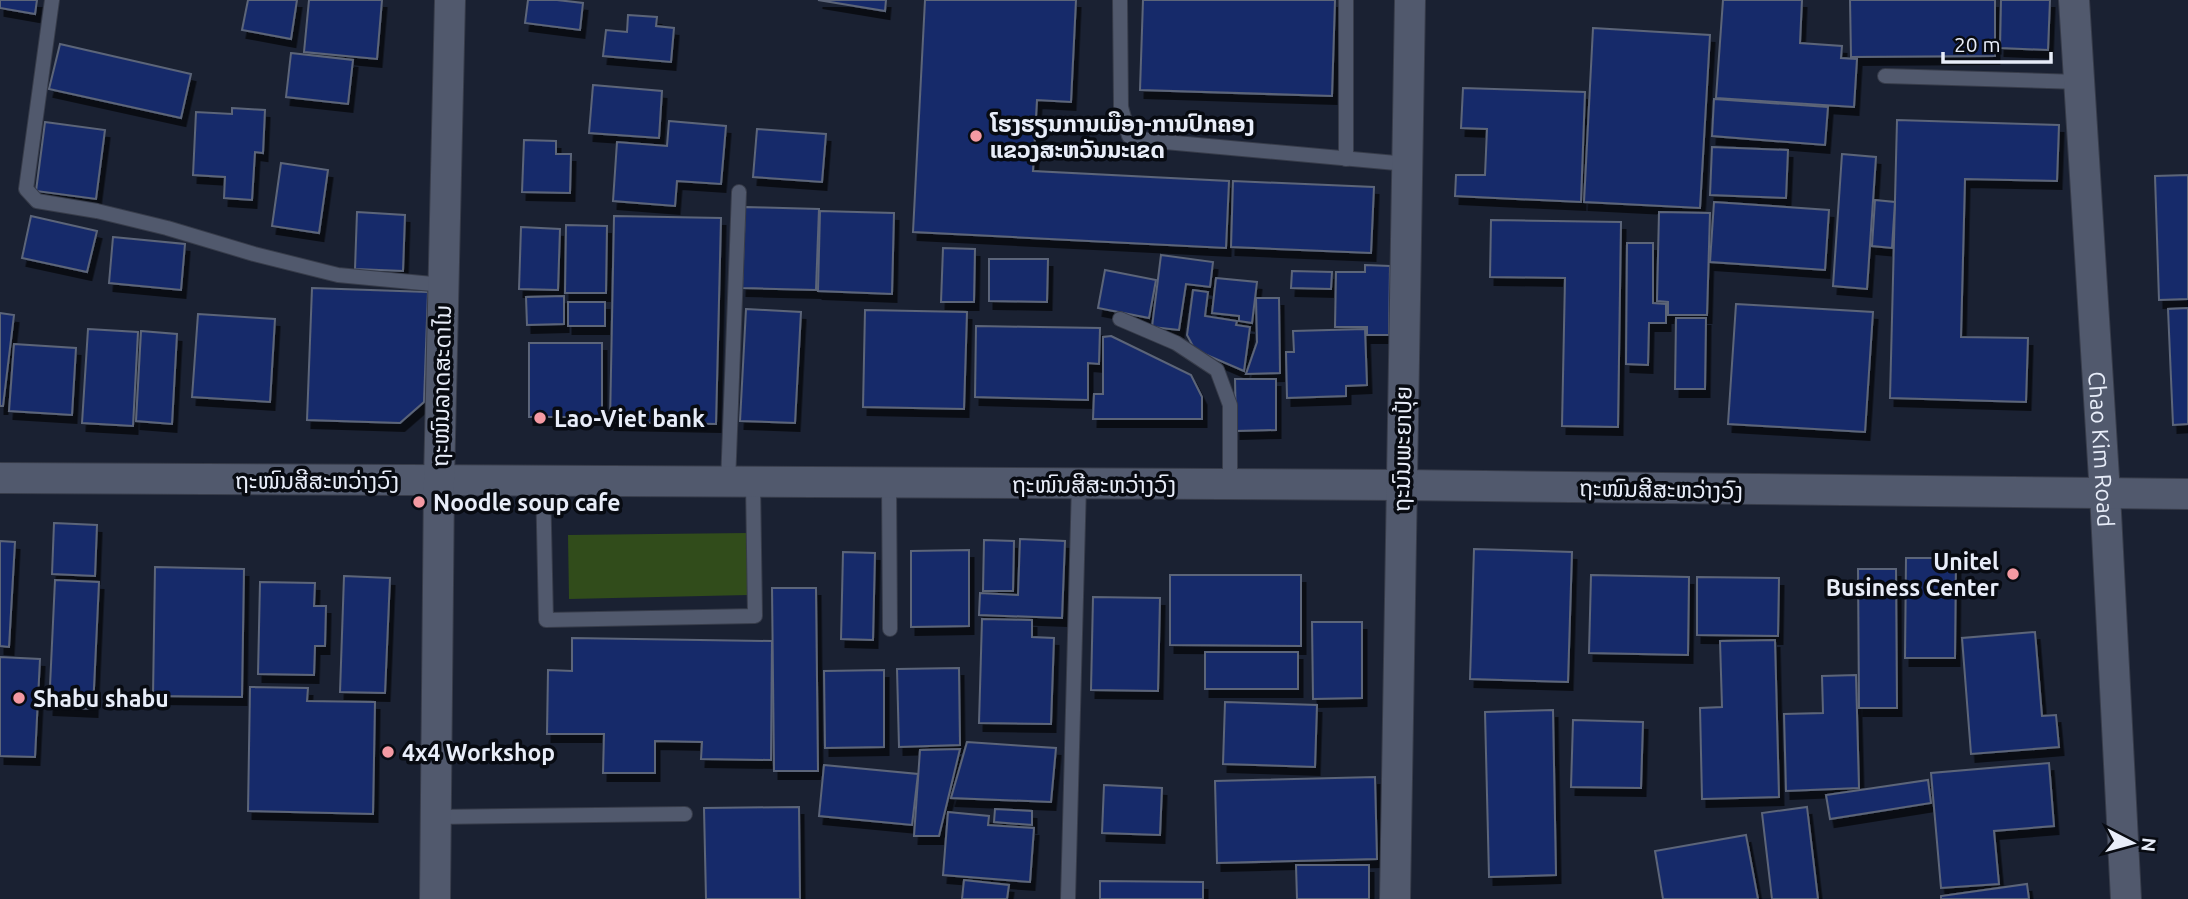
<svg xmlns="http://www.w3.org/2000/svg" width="2188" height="899" viewBox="0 0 2188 899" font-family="Ubuntu,'Noto Sans Lao',sans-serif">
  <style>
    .green { fill: #314c1b }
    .building { fill: #192b6a; stroke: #5c6579; stroke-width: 2; filter: url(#shadow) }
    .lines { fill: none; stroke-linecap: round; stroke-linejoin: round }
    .service-casing { stroke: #373c4a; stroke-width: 16 }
    .minor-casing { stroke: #373c4a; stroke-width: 32 }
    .service { stroke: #51596d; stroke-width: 14 }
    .minor { stroke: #51596d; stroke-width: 30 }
    .poi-dot { fill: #f49aa3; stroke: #080b12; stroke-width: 2.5 }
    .labels { text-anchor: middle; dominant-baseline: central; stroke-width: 7; stroke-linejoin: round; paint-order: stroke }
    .poi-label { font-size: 23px; font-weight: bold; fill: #e8edf9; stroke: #080b12; text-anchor: start }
    .street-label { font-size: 23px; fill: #e8edf9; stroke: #080b12 }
  </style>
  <defs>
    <filter id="shadow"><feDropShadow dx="4.5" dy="8" stdDeviation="0" flood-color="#0009"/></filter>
  </defs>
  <rect width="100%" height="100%" fill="#1a2132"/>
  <polygon class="green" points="747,533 748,595 569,599 568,535"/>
  <g class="building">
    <polygon points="0,0 37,0 35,14 0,8"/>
    <polygon points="248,0 297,0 291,39 242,30"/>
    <polygon points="309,0 382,0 377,59 304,52"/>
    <polygon points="528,0 557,0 583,3 580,30 525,23"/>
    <polygon points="818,0 886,0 885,11"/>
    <polygon points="925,0 1076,0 1071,102 1037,100 1033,171 1229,181 1226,248 913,232"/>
    <polygon points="1143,0 1335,0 1332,96 1140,90"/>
    <polygon points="1723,0 1802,0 1800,43 1842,46 1841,58 1857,59 1854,107 1716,98"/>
    <polygon points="1850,0 1995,0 1995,56 1851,57"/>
    <polygon points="2001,0 2050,0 2048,50 2000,48"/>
    <polygon points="628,15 657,17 656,26 674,28 671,62 603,56 606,30 627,32"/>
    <polygon points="1593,28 1710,35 1700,208 1584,202"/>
    <polygon points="60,44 191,74 181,118 49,89"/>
    <polygon points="291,53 353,60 348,104 286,97"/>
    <polygon points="593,85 662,91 659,138 589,133"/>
    <polygon points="1463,88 1585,92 1581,202 1455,196 1456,175 1485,175 1487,129 1461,128"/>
    <polygon points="1714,99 1828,107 1825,145 1712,136"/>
    <polygon points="232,108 265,110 263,153 255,152 252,200 224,198 225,177 193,175 196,112 232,114"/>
    <polygon points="1897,120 2059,125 2057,181 1965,179 1961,337 2028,338 2026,402 1890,398"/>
    <polygon points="669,121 726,126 721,184 677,181 675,206 613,201 617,142 667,146"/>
    <polygon points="45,122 105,130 96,199 36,191"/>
    <polygon points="757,129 826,134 822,182 753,177"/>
    <polygon points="524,140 556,141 556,154 571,154 570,193 522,192"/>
    <polygon points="1712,147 1788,150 1786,198 1710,195"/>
    <polygon points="1842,154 1876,157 1867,289 1833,286"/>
    <polygon points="281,163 328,170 319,233 272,226"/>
    <polygon points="2188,175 2188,299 2159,300 2155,176"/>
    <polygon points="1233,181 1374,187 1371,253 1231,247"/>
    <polygon points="1875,200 1895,202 1892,248 1872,246"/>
    <polygon points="1714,202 1829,210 1825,270 1710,262"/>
    <polygon points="745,207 819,209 816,290 742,288"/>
    <polygon points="820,211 894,213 892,294 818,291"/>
    <polygon points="357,212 405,215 403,271 355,269"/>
    <polygon points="1659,212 1710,213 1707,315 1668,315 1668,302 1657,301"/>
    <polygon points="31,216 97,231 87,272 22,258"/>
    <polygon points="614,216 721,218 716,424 610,422"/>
    <polygon points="1491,220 1621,222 1618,427 1562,426 1565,278 1490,277"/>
    <polygon points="566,225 607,226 606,293 565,293"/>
    <polygon points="521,227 560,229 558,290 519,289"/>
    <polygon points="113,237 185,244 181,290 109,283"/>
    <polygon points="1627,243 1653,243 1653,303 1666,304 1666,323 1649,323 1648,365 1626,364"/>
    <polygon points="943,248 975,249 974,302 941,302"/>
    <polygon points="1161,255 1213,262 1210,287 1186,284 1179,330 1152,327"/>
    <polygon points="989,259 1048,259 1047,302 989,301"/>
    <polygon points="1365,265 1390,266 1389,335 1367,335 1367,327 1335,327 1336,272 1365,272"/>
    <polygon points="1105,270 1156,280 1149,318 1098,308"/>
    <polygon points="1292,271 1332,272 1331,289 1291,288"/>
    <polygon points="1216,278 1257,282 1252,323 1239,321 1239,316 1212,313"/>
    <polygon points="312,288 428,292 424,402 400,423 307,420"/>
    <polygon points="1193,290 1208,292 1205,316 1237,321 1236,325 1250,327 1244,371 1195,350 1187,335"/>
    <polygon points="564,296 564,324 527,325 526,297"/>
    <polygon points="1256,298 1279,298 1280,373 1246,374 1257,342"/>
    <rect x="568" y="302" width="37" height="24"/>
    <polygon points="1736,304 1873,312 1865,432 1728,424"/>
    <polygon points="2188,308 2188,424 2173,425 2168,309"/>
    <polygon points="746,309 801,312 795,423 740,421"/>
    <polygon points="865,310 967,312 964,409 863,407"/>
    <polygon points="0,313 14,315 3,406 0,406"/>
    <polygon points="198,314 275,319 270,402 192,397"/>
    <polygon points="1676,318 1706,318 1705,389 1675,389"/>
    <polygon points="976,326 1100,328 1099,364 1088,363 1088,400 975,397"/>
    <polygon points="88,329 138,332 133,426 82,423"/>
    <polygon points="1365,329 1367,385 1346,386 1346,396 1287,398 1286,352 1294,352 1293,331"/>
    <polygon points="141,331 177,334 172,424 136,421"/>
    <polygon points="1111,336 1191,375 1202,397 1202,419 1093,419 1094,394 1103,394 1103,337"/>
    <rect x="529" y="343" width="73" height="74"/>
    <polygon points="14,344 76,348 72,415 9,411"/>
    <polygon points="1235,379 1276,379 1276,430 1236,431"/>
    <polygon points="54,523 97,525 95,576 52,574"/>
    <polygon points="1020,539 1065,541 1062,618 979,615 980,593 1018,595"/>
    <polygon points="984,540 1014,541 1013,591 983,591"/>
    <polygon points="0,541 15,542 9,647 0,646"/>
    <polygon points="1474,549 1572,552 1568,682 1470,679"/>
    <polygon points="969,550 969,626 911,627 911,551"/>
    <polygon points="843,552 875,553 873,640 841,639"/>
    <polygon points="1906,558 1956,558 1955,658 1905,658"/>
    <polygon points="155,567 244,569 242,697 153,696"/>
    <polygon points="1858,569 1896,569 1897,708 1859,708"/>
    <polygon points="1170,575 1301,575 1301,646 1170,645"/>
    <polygon points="1591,575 1689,577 1688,655 1589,653"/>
    <polygon points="344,576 390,578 385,693 340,692"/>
    <polygon points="1697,577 1779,578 1778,636 1697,635"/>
    <polygon points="55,580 99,582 93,709 49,707"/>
    <polygon points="260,582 315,583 314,606 326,606 325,646 315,646 314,675 258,674"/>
    <polygon points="772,588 816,588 818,771 774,771"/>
    <polygon points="1093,597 1160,598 1158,691 1091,690"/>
    <polygon points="982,619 1032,620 1032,637 1054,638 1051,724 979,723"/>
    <polygon points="1312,622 1362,622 1362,698 1313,699"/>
    <polygon points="2035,632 2042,716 2056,715 2059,747 1971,754 1962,638"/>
    <polygon points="572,638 772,641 771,760 701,759 702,742 655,741 655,773 603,773 604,734 547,734 548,670 572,671"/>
    <polygon points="1775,640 1779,797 1702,799 1700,708 1722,707 1720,641"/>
    <rect x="1205" y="652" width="93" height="37"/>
    <polygon points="0,657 40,659 35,757 0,756"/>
    <polygon points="959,668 960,745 899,747 897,669"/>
    <polygon points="884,670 884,747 825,748 824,671"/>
    <polygon points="1856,675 1859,788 1786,791 1784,714 1823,713 1822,676"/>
    <polygon points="250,687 308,688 307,701 375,702 373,814 248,811"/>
    <polygon points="1225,702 1317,705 1315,767 1223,764"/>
    <polygon points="1553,710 1556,875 1489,877 1485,712"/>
    <polygon points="1573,720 1643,722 1641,788 1571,787"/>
    <polygon points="967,742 1056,748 1051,802 951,798"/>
    <polygon points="960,749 939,836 914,836 920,750"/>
    <polygon points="2049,763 2054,826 1994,831 1999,884 1941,888 1931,773"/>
    <polygon points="824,765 918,774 912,825 819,816"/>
    <polygon points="1375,777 1377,859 1217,863 1215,781"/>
    <polygon points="1928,780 1931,803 1830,819 1826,795"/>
    <polygon points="1104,785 1162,788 1160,835 1102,833"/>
    <polygon points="799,807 800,899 706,899 704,808"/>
    <polygon points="1807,807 1818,899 1772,899 1762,813"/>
    <polygon points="995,809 1032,811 1032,825 994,822"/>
    <polygon points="948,812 989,816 988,825 1034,828 1030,882 943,875"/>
    <polygon points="1746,835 1758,899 1663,899 1655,851"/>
    <polygon points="1296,865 1369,865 1369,899 1297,899"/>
    <polygon points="964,880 1009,885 1007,899 962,899"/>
    <polygon points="1100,881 1203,882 1203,899 1100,899"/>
    <polygon points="2027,884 2029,899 1941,899 1941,896"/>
  </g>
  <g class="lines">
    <defs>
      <g id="service">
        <polyline points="52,0 26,189 37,201 97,211 167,228 254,254 338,275 443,285"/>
        <polyline points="1120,0 1121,107 1129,136 1154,141 1407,164"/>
        <polyline points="1346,0 1346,159"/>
        <polyline points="1885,76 2079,82"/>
        <polyline points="1120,319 1176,343 1217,370 1230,405 1230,485"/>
        <polyline points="543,481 546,620 755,616 753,482"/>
        <polyline points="728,483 739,192"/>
        <polyline points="889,483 890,629"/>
        <polyline points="435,817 685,814"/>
        <polyline points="1068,899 1079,484"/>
      </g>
      <g id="minor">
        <path id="s1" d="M2074 0 2105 494 2126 899"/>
        <polyline points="0,478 1401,485 2188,494"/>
        <polyline points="435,899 439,481 450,0"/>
        <polyline points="1395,899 1410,0"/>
      </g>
    </defs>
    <use href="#service" class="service-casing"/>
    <use href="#minor" class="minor-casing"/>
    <use href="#service" class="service"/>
    <use href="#minor" class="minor"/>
  </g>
  <g class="poi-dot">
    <circle cx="976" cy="136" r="7"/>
    <circle cx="540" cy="418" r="7"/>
    <circle cx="419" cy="502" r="7"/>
    <circle cx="2013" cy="574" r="7"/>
    <circle cx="19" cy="698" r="7"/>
    <circle cx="388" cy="752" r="7"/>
  </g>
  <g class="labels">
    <g class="poi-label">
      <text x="990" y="123">ໂຮງຮຽນການເມືອງ-ການປົກຄອງ<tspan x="990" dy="26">ແຂວງສະຫວັນນະເຂດ</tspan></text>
      <text x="554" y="418">Lao-Viet bank</text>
      <text x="433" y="502">Noodle soup cafe</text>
      <text x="1999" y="561" text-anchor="end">Unitel<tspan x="1999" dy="26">Business Center</tspan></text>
      <text x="33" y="698">Shabu shabu</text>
      <text x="402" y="752">4x4 Workshop</text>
    </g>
    <g class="street-label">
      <text transform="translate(441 386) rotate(-89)">ຖະໜົນລາດສະດາໄນ</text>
      <text transform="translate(1402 449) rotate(-89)">ຖະນົນພະຍາປຸ້ຍ</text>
      <text stroke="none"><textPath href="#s1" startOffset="450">Chao Kim Road</textPath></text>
      <text x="317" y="480">ຖະໜົນສີສະຫວ່າງວົງ</text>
      <text x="1094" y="484">ຖະໜົນສີສະຫວ່າງວົງ</text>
      <text transform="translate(1661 489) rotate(1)">ຖະໜົນສີສະຫວ່າງວົງ</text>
    </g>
  </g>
  <g transform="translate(2132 843) rotate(96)" stroke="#080b12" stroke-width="5" paint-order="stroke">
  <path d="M0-5L12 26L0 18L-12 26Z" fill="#e8edf9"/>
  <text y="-10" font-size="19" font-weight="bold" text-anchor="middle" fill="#e8edf9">N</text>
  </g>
  <path d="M1943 52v10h108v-10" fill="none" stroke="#e8edf9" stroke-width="3.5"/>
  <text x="1954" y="52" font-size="21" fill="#e8edf9" stroke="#080b12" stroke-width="5" paint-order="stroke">20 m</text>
</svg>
